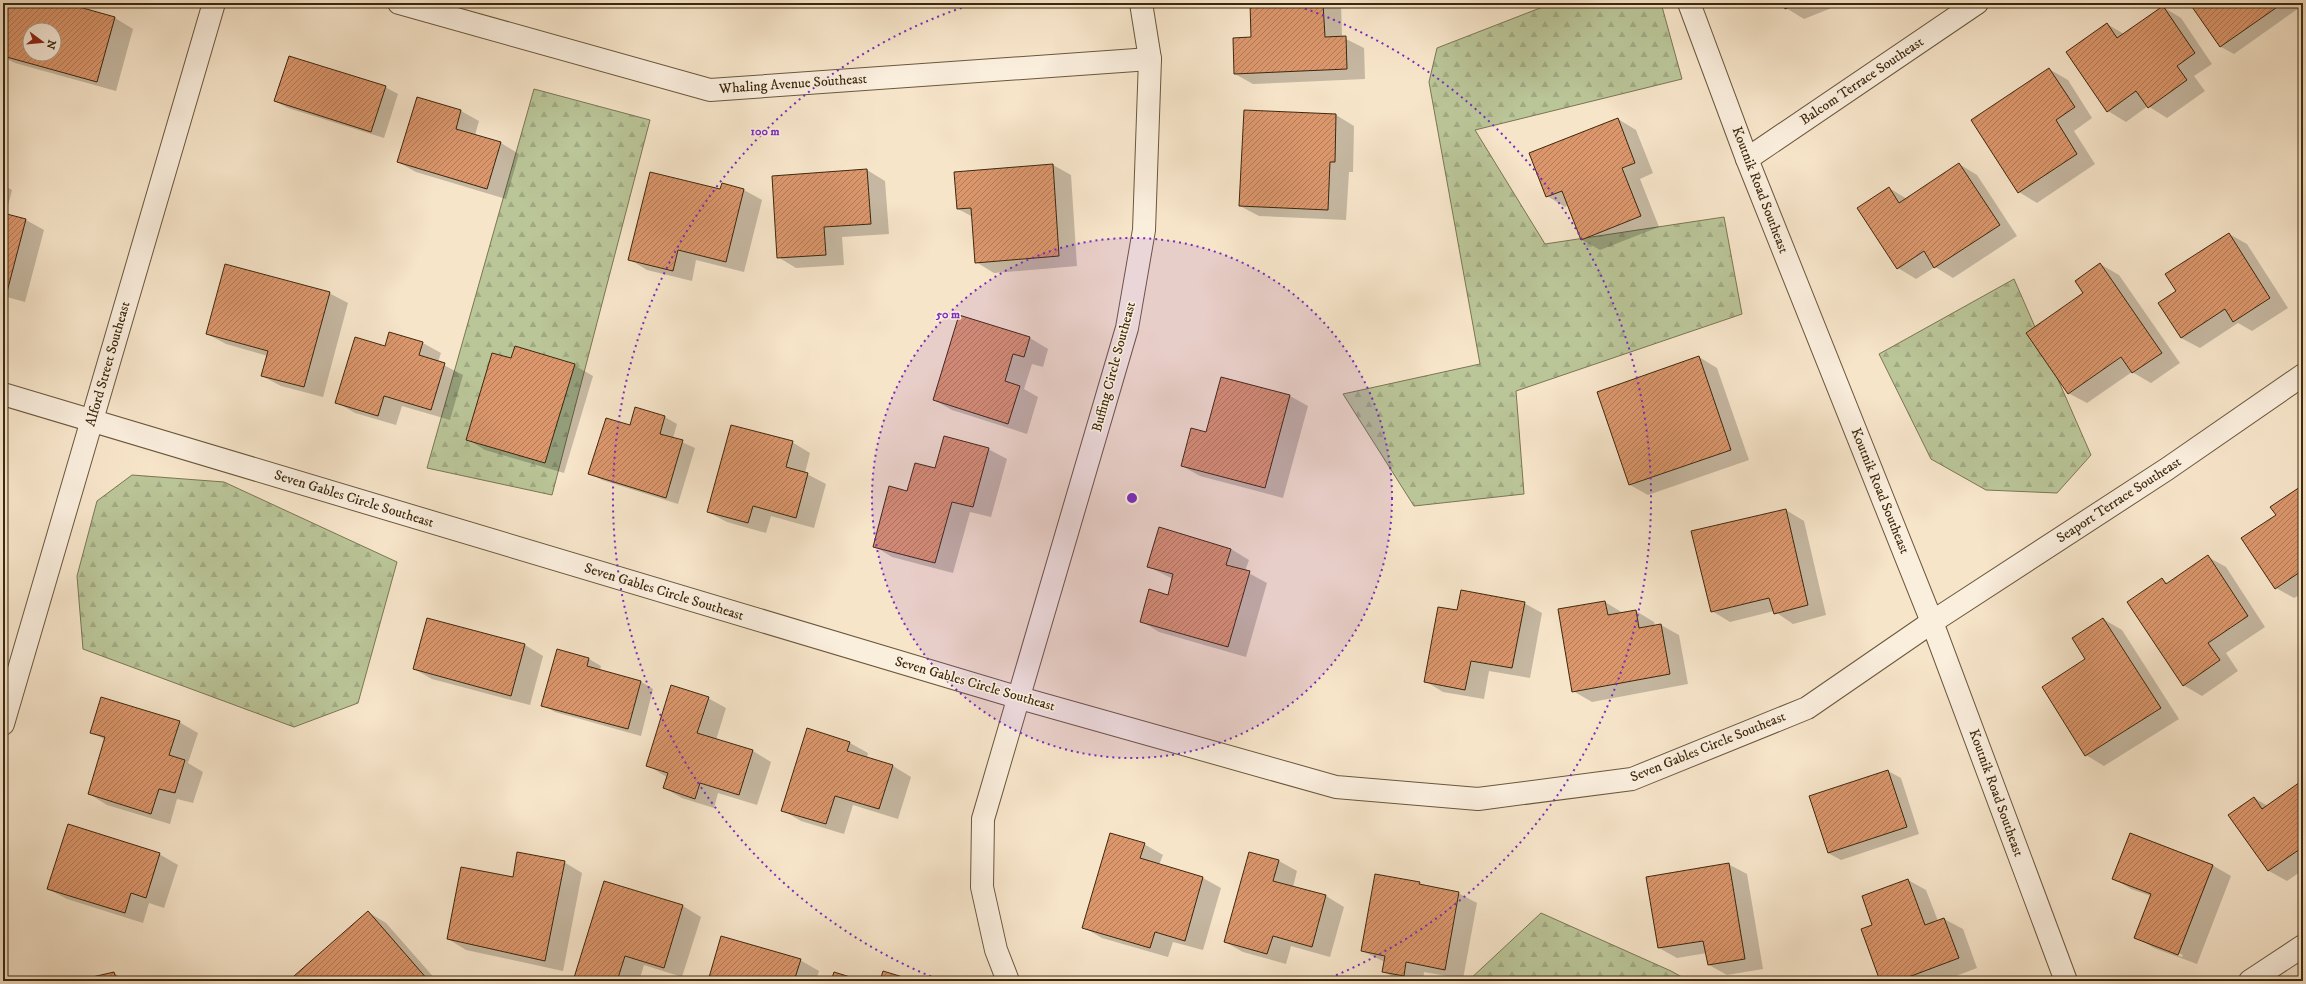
<svg xmlns="http://www.w3.org/2000/svg" width="2306" height="984" viewBox="0 0 2306 984" font-family="'IM FELL DW Pica',serif">
  <style>
    .forest { fill: url(#forest-firs); stroke: #7b7652 }
    .shadow { fill: #0003; fill-rule: evenodd }
    .building { fill: url(#building-hatch); stroke: #3c280d; fill-rule: evenodd }
    .lines { fill: none; stroke-linecap: round; stroke-linejoin: round }
    .street-casing { stroke: #6b573c; stroke-width: 24 }
    .street { stroke: #faeedd; stroke-width: 22 }
    .ring { fill: none; stroke: #7b2cbf; stroke-width: 2; stroke-dasharray: 2 4 }
    .labels { text-anchor: middle; dominant-baseline: central; stroke-width: 3; stroke-linejoin: round; paint-order: stroke }
    .street-label { font-size: 14px; fill: #3c280d; stroke: #faeedd }
    .centre { fill: #7b2cbf; stroke: #faeedd; stroke-width: 2 }
    .ring-label { font-size: 12px; text-anchor: middle; font-weight: bold; fill: #7b2cbf; stroke: #faeedd; stroke-width: 3; stroke-linejoin: round; paint-order: stroke }
  </style>
  <defs>
    <pattern id="forest-firs" width="22" height="20" patternUnits="userSpaceOnUse"><rect width="22" height="20" fill="#bac598"/><path d="M5 1l3.5 6h-7zM16 11l3.5 6h-7z" fill="#a1a982"/></pattern>
    <pattern id="building-hatch" width="6" height="6" patternUnits="userSpaceOnUse"><rect width="6" height="6" fill="#db966c"/><path d="M-1 1l2-2M0 6l6-6M5 7l2-2" fill="none" stroke="#b37a57"/></pattern>
  </defs>
  <rect width="100%" height="100%" fill="#f7e5ca"/>
  <filter id="stains"><feTurbulence type="fractalNoise" baseFrequency=".005" numOctaves="4"/><feColorMatrix values="0 0 0 0 .2 0 0 0 0 .09 0 0 0 0 .02 0 0 0 .5 -.17"/></filter>
  <radialGradient id="worn" r=".72"><stop offset=".6" stop-color="#630" stop-opacity="0"/><stop offset="1" stop-color="#630" stop-opacity=".3"/></radialGradient>
  <g class="forest">
    <polygon points="1553,3 1661,3 1682,79 1475,130 1545,244 1724,217 1742,314 1516,391 1524,494 1414,506 1343,394 1480,364 1429,82 1437,48"/>
    <polygon points="534,89 650,120 552,495 427,468"/>
    <polygon points="2014,279 2091,455 2057,493 1986,490 1931,459 1879,354"/>
    <polygon points="132,475 224,482 397,562 358,703 294,727 83,649 77,576 97,501"/>
    <polygon points="1541,913 1671,971 1689,981 1468,981"/>
  </g>
  <g class="shadow">
    <path d="M10 3H68V5L115 18 133 29 116 91 15 63 3 57V29ZM30 30H54V54H30Z"/>
    <polygon points="800,3 891,3 891,5 807,7"/>
    <polygon points="1251,3 1341,3 1342,37 1364,48 1365,79 1253,84 1235,74 1252,38"/>
    <polygon points="1784,3 1844,3 1804,19 1786,8"/>
    <polygon points="2193,3 2303,3 2303,5 2234,54 2221,47 2191,4"/>
    <polygon points="2163,7 2181,18 2212,64 2194,76 2205,91 2167,118 2148,106 2126,122 2108,111 2107,24 2124,34"/>
    <polygon points="2049,69 2068,80 2092,118 2074,131 2095,164 2037,203 2019,192"/>
    <polygon points="385,87 398,94 384,138 288,108 275,101"/>
    <polygon points="461,111 479,121 475,135 501,143 519,154 506,199 416,172 398,162"/>
    <polygon points="1245,111 1336,115 1354,126 1353,172 1349,172 1346,220 1259,216 1240,206"/>
    <polygon points="1618,119 1636,130 1653,173 1640,179 1659,227 1600,250 1582,240 1568,205 1565,207 1547,196"/>
    <polygon points="1959,164 1977,175 2017,236 1953,278 1935,267 1916,279 1898,268 1889,188 1907,199"/>
    <polygon points="1053,165 1071,175 1077,266 994,273 976,262 973,217 958,209"/>
    <polygon points="867,170 885,181 889,234 842,237 844,265 796,268 778,257"/>
    <polygon points="3,185 12,190 6,214 26,220 44,230 25,302 3,296"/>
    <polygon points="721,190 744,190 762,200 744,272 696,260 692,281 647,270 629,259"/>
    <polygon points="2229,234 2247,244 2288,308 2252,331 2238,323 2200,348 2181,338 2177,292"/>
    <polygon points="2100,264 2119,275 2180,363 2151,383 2132,372 2087,403 2068,393 2085,293"/>
    <polygon points="329,293 348,303 323,397 281,386 262,376 268,356 226,344 207,334"/>
    <polygon points="960,317 1030,338 1048,349 1043,367 1032,364 1024,389 1038,397 1027,434 952,410 934,400"/>
    <polygon points="390,333 423,343 441,353 438,362 463,375 450,420 402,406 396,425 355,413 336,402 385,348"/>
    <polygon points="1699,357 1717,368 1749,460 1648,495 1630,485"/>
    <polygon points="574,365 593,376 564,473 485,450 467,439"/>
    <polygon points="1290,396 1308,406 1283,498 1200,476 1182,466 1206,434"/>
    <polygon points="636,408 665,417 677,424 673,438 695,448 678,504 602,480 589,473 631,426"/>
    <polygon points="792,442 810,453 805,473 826,484 814,528 771,516 766,533 727,522 708,512"/>
    <polygon points="988,449 1007,459 991,517 970,512 953,573 892,557 874,546 908,492 936,470"/>
    <polygon points="2303,486 2303,593 2294,598 2276,588 2277,515"/>
    <polygon points="1786,510 1804,521 1826,615 1793,624 1774,611 1730,622 1712,611"/>
    <polygon points="1231,549 1249,560 1245,571 1267,583 1246,657 1159,632 1141,621 1168,596 1173,579 1149,567"/>
    <polygon points="2208,557 2226,567 2265,627 2226,653 2238,671 2202,696 2183,685 2162,580 2168,583"/>
    <polygon points="1605,602 1623,613 1636,611 1654,622 1655,626 1661,625 1679,635 1688,684 1592,702 1573,691"/>
    <polygon points="1524,603 1542,613 1530,678 1489,671 1484,699 1443,692 1425,681 1458,611"/>
    <polygon points="2103,619 2122,630 2179,719 2104,766 2086,755"/>
    <polygon points="525,645 543,656 530,705 432,679 414,669"/>
    <polygon points="557,650 589,659 601,666 600,670 640,681 653,689 641,736 555,712 542,705"/>
    <polygon points="708,698 726,708 716,740 753,751 771,762 757,805 718,793 714,808 682,798 664,788 667,777 647,765"/>
    <polygon points="179,722 198,733 188,763 203,772 193,803 177,799 170,824 107,805 89,794 105,740 92,732"/>
    <polygon points="850,743 868,753 867,757 893,766 911,777 898,819 853,805 844,834 801,821 782,810"/>
    <polygon points="1888,771 1901,778 1919,834 1841,860 1828,853"/>
    <polygon points="2303,781 2303,870 2287,881 2269,871 2230,815 2254,798 2268,806"/>
    <polygon points="1144,844 1163,855 1159,865 1203,878 1221,888 1203,950 1173,942 1168,957 1102,938 1083,927"/>
    <polygon points="1250,853 1279,861 1297,871 1293,887 1326,896 1344,907 1330,957 1291,946 1286,964 1243,952 1225,942"/>
    <polygon points="159,854 178,865 164,908 149,903 143,923 67,899 48,889"/>
    <polygon points="564,862 582,873 563,971 466,950 448,939"/>
    <polygon points="1728,864 1747,874 1763,969 1727,975 1709,965 1707,953 1677,958 1659,948"/>
    <path d="M2212 865 2231 876 2197 964 2154 948 2136 937 2151 896 2131 889 2113 878ZM2154 944 2183 955 2182 957 2154 946Z"/>
    <polygon points="1908,880 1926,890 1938,921 1944,919 1963,929 1977,968 1943,981 1881,981 1874,926"/>
    <polygon points="605,882 683,906 701,917 682,977 644,965 639,981 574,981"/>
    <polygon points="1419,883 1426,886 1458,893 1477,903 1463,979 1424,972 1423,981 1400,981 1383,971 1385,962 1362,951"/>
    <polygon points="368,912 386,923 437,981 299,981 295,976"/>
    <polygon points="800,960 819,971 816,981 709,981"/>
    <polygon points="114,973 127,981 79,981"/>
  </g>
  <g class="building">
    <path d="M9 3H65L115 17 97 82 3 56V25ZM30 30H54V54H30Z"/>
    <polygon points="1250,3 1323,3 1325,37 1346,36 1347,69 1234,74 1233,38 1251,37"/>
    <polygon points="1783,3 1799,3 1785,9"/>
    <polygon points="2191,3 2283,3 2220,47 2190,4"/>
    <polygon points="2163,6 2195,53 2177,66 2187,80 2148,108 2136,91 2107,112 2066,52 2107,23 2117,38"/>
    <polygon points="289,56 386,86 371,132 274,101"/>
    <polygon points="2049,68 2075,107 2056,120 2077,154 2018,193 1971,120"/>
    <polygon points="417,97 461,110 456,129 501,142 487,189 397,162"/>
    <polygon points="1244,110 1336,114 1335,162 1330,162 1328,210 1239,206"/>
    <polygon points="1618,118 1635,163 1622,168 1641,216 1581,240 1562,191 1546,197 1529,153"/>
    <polygon points="1959,163 2000,225 1934,268 1924,251 1897,269 1857,208 1889,187 1899,203"/>
    <polygon points="1053,164 1059,256 975,263 971,208 957,209 954,172"/>
    <polygon points="867,169 871,224 824,227 826,255 777,258 772,176"/>
    <polygon points="650,172 720,189 722,183 744,189 726,262 678,250 673,271 628,260"/>
    <polygon points="3,213 26,219 7,292 3,291"/>
    <polygon points="2229,233 2270,298 2233,322 2225,309 2181,338 2158,303 2176,291 2165,274"/>
    <polygon points="2100,263 2162,353 2132,373 2121,357 2068,394 2026,333 2083,293 2075,281"/>
    <polygon points="225,264 330,292 304,387 261,376 268,351 206,334"/>
    <polygon points="959,315 1030,337 1024,357 1013,354 1005,381 1020,386 1008,424 933,400"/>
    <polygon points="389,332 423,342 419,355 445,363 431,410 384,396 378,416 335,403 355,337 385,346"/>
    <polygon points="515,346 575,364 545,463 466,440 492,353 511,358"/>
    <polygon points="1699,356 1731,450 1629,485 1597,392"/>
    <polygon points="1221,377 1290,395 1265,488 1181,466 1191,428 1206,432"/>
    <polygon points="635,407 665,416 660,434 683,440 666,498 588,474 606,418 630,425"/>
    <polygon points="731,425 793,441 786,467 808,473 796,518 753,506 748,523 707,512"/>
    <polygon points="944,436 989,448 973,507 952,502 935,563 873,547 889,486 907,491 915,463 935,468"/>
    <polygon points="2303,485 2303,570 2275,589 2241,538 2276,515 2270,507"/>
    <polygon points="1786,509 1808,605 1774,614 1769,598 1711,612 1691,531"/>
    <polygon points="1159,527 1231,549 1226,565 1250,571 1228,647 1140,622 1149,589 1168,595 1173,574 1147,567"/>
    <polygon points="2208,555 2248,616 2208,643 2220,660 2183,686 2127,602 2162,578 2166,584"/>
    <polygon points="1461,590 1525,602 1512,668 1471,661 1465,690 1424,682 1438,607 1457,610"/>
    <polygon points="1605,601 1608,615 1636,610 1639,628 1661,624 1670,674 1572,692 1558,609"/>
    <polygon points="427,618 525,644 511,696 413,669"/>
    <polygon points="2103,618 2161,708 2085,756 2042,687 2085,659 2072,638"/>
    <polygon points="557,649 589,658 587,666 641,681 628,729 541,706"/>
    <polygon points="671,685 709,697 697,733 753,750 739,795 700,783 695,799 663,788 668,773 646,766"/>
    <polygon points="101,697 180,721 169,755 185,760 175,793 159,789 151,814 88,794 105,737 90,733"/>
    <polygon points="807,728 850,742 847,751 893,765 879,809 835,796 826,824 781,811"/>
    <polygon points="1888,770 1907,827 1828,853 1809,796"/>
    <polygon points="2303,780 2303,847 2268,871 2228,815 2254,797 2262,809"/>
    <polygon points="68,824 160,853 146,898 131,893 125,913 47,889"/>
    <polygon points="1110,833 1145,843 1140,858 1203,877 1185,941 1155,932 1150,948 1082,928"/>
    <polygon points="2130,833 2213,865 2178,955 2134,938 2151,894 2112,879"/>
    <polygon points="517,852 565,861 545,961 447,939 461,867 513,877"/>
    <polygon points="1249,852 1279,860 1273,881 1326,895 1312,947 1273,936 1267,954 1224,942"/>
    <polygon points="1729,863 1745,959 1708,965 1703,941 1658,948 1646,877"/>
    <polygon points="1375,874 1420,882 1419,884 1459,892 1445,970 1406,962 1404,976 1382,972 1385,956 1361,951"/>
    <polygon points="1908,879 1925,925 1944,918 1959,958 1898,981 1880,981 1861,929 1872,925 1862,896"/>
    <polygon points="604,881 683,905 664,968 625,956 617,981 573,981"/>
    <polygon points="368,911 428,980 298,981 294,976"/>
    <polygon points="721,936 801,959 794,981 708,981"/>
    <polygon points="883,971 916,981 880,981"/>
    <polygon points="114,972 117,981 75,981"/>
    <polygon points="834,972 863,981 831,981"/>
  </g>
  <g class="lines">
    <defs>
      <g id="street">
        <polyline points="399,3 710,90 1150,59"/>
        <polyline points="1689,3 1747,159 1932,622 2066,981"/>
        <polyline points="1747,159 1977,3"/>
        <polyline points="3,394 1020,698 1336,787 1478,799 1632,779 1807,708 1932,622 2167,469 2303,375"/>
        <polyline points="3,724 214,3"/>
        <polyline points="1008,981 996,950 982,887 983,819 1127,328 1144,230 1150,59 1141,3"/>
        <polyline points="2250,981 2303,946"/>
      </g>
    </defs>
    <use href="#street" class="street-casing"/>
    <use href="#street" class="street"/>
  </g>
  <circle cx="1132" cy="498" r="260" fill="#7b2cbf" fill-opacity=".12"/>
  <g class="ring">
    <circle cx="1132" cy="498" r="260"/>
    <path d="M942 981A519 519 0 0 1 976 3M1288 3A519 519 0 0 1 1322 981"/>
  </g>
  <g class="labels">
    <g class="street-label">
      <text transform="translate(1862 81) rotate(-34)">Balcom Terrace Southeast</text>
      <text transform="translate(793 84) rotate(-4)">Whaling Avenue Southeast</text>
      <text transform="translate(1760 190) rotate(69)">Koutnik Road Southeast</text>
      <text transform="translate(108 364) rotate(-74)">Alford Street Southeast</text>
      <text transform="translate(1114 367) rotate(-75)">Buffing Circle Southeast</text>
      <text transform="translate(1880 491) rotate(68)">Koutnik Road Southeast</text>
      <text transform="translate(354 499) rotate(17)">Seven Gables Circle Southeast</text>
      <text transform="translate(2119 500) rotate(-33)">Seaport Terrace Southeast</text>
      <text transform="translate(664 592) rotate(17)">Seven Gables Circle Southeast</text>
      <text transform="translate(975 684) rotate(16)">Seven Gables Circle Southeast</text>
      <text transform="translate(1708 747) rotate(-22)">Seven Gables Circle Southeast</text>
      <text transform="translate(1996 793) rotate(70)">Koutnik Road Southeast</text>
    </g>
  </g>
  <circle cx="1132" cy="498" r="6" class="centre"/>
  <g class="ring-label">
    <text x="765" y="135">100 m</text>
    <text x="948" y="318">50 m</text>
  </g>
  <rect width="2306" height="984" fill="none" stroke="#f7e5ca" stroke-width="16"/>
  <rect x="4" y="4" width="2298" height="976" fill="none" stroke="#3c280d" stroke-width="2"/>
  <rect x="8" y="8" width="2290" height="968" fill="none" stroke="#3c280d"/>
  <g transform="translate(42 42) rotate(106)"><circle r="19" fill="#faeedd" stroke="#ae9f8a"/>
  <path d="M0-3L7 15L0 10L-7 15Z" fill="#8f2418"/>
  <text y="-6" font-size="11" font-weight="bold" text-anchor="middle" fill="#3c280d">N</text>
  </g>
  <rect width="100%" height="100%" filter="url(#stains)"/>
  <rect width="100%" height="100%" fill="url(#worn)"/>
</svg>
